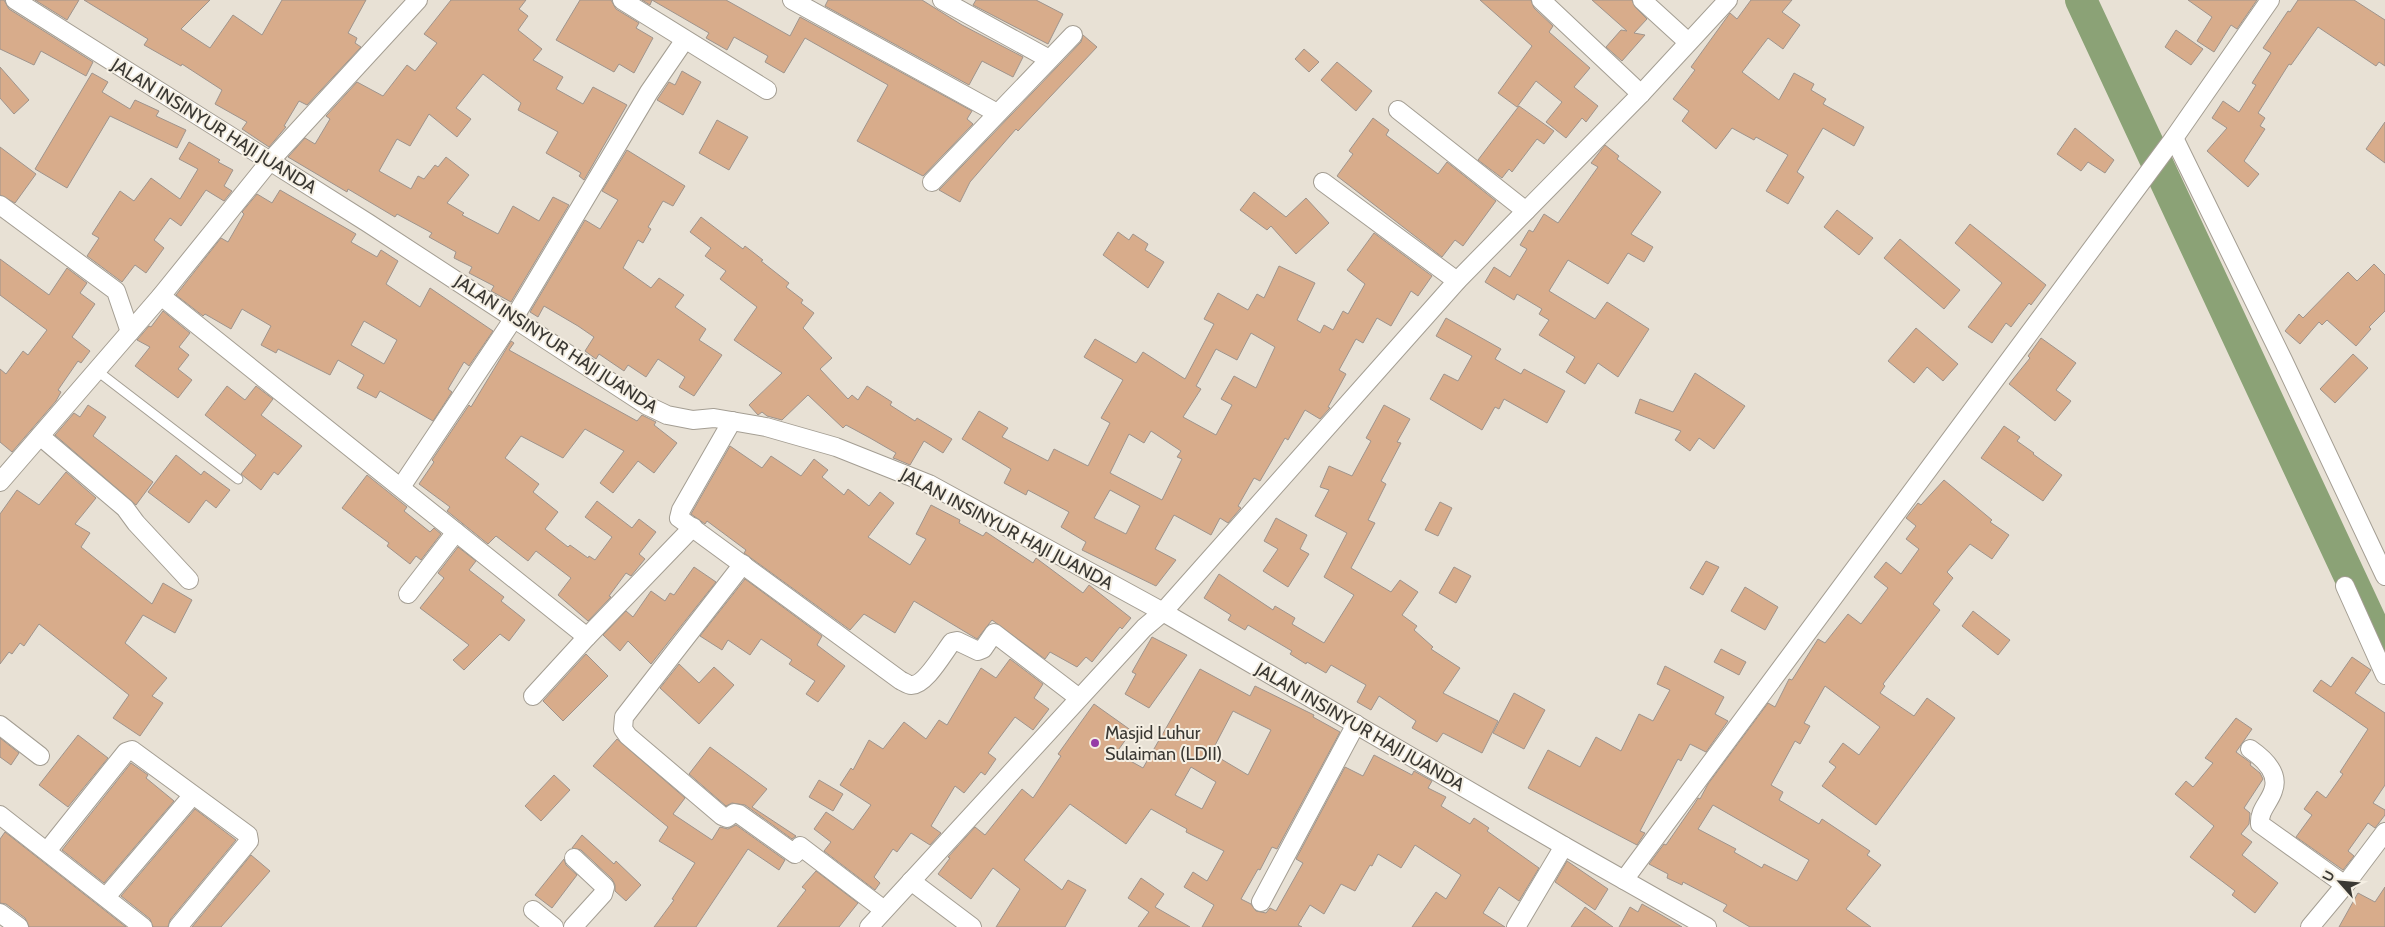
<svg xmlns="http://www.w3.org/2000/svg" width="2385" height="927" viewBox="0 0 2385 927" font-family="Cabin,sans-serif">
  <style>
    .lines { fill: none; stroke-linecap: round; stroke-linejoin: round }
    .river { stroke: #8ba276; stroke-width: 32 }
    .building { fill: #d8ac8b; stroke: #9f948c; fill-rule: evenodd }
    .lane-casing { stroke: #a49e93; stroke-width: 11 }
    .street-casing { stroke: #a49e93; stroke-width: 20 }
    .lane { stroke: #fff; stroke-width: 9 }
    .street { stroke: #fff; stroke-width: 18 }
    .poi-dot { fill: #953ba6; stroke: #f5efe3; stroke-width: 2 }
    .labels { text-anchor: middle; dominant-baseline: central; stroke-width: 4; stroke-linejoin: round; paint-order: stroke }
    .street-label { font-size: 18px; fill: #3a3833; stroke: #f5efe3 }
    .poi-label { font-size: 18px; fill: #3a3833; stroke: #f5efe3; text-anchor: start }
  </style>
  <rect width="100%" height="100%" fill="#e8e1d5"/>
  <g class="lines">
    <polyline class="river" points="2081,0 2377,635 2385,647"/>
  </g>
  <g class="building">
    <polygon points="0,0 4,0 9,9 93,62 86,76 41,51 34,65 0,49"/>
    <polygon points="35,0 79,0 67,20"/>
    <polygon points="84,0 210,0 181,29 210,48 233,15 262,35 282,0 366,0 348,33 357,38 355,43 361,47 307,105 299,101 284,126 286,127 269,147 242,129 247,122 215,104 222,90 182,64 181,66 144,45 148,39"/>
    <polygon points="451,0 526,0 519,9 528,16 518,30 542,49 533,60 563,77 556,89 583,104 593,87 627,105 584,180 579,176 581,173 546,153 558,132 518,110 521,103 483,74 456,108 471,119 457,137 429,114 410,146 397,139 379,171 411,189 418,176 424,179 435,165 438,167 446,157 469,175 447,203 464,213 462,215 498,234 513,206 539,221 553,197 569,205 511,302 491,291 494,286 469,273 472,267 454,258 456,252 429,237 432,233 397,214 395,217 348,189 347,192 288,157 305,138 315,144 330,119 326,116 357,82 383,96 407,65 415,71 437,43 424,34"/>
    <polygon points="580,0 611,0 616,9 639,23 636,28 653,38 634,73 619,64 614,72 556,40"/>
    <polygon points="642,0 726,0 790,36 800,17 972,111 967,119 973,124 923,176 857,141 888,85 805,38 784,73 765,62 768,56 734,37 727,50 706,38 709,33 652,0 650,5"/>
    <polygon points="828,0 922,0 962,25 1023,57 1013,77 982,61 969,85 825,6"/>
    <polygon points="976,0 1036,0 1063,14 1048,44 973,5"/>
    <polygon points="1480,0 1531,0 1534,8 1553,26 1549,32 1590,68 1574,87 1598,106 1586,122 1582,118 1566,138 1546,122 1562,102 1536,81 1517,107 1498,93 1532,46"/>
    <polygon points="1592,0 1632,0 1635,7 1647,19 1634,33 1645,35 1622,61 1606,47 1621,30 1627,31"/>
    <polygon points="1751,0 1792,0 1782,12 1800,25 1783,49 1768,38 1742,72 1779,100 1794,73 1814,84 1811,90 1826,99 1823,104 1864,127 1854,146 1823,128 1797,172 1804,177 1788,204 1766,191 1788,155 1756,137 1754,140 1732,128 1716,149 1682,121 1689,111 1673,99 1695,70 1691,67 1730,13 1737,19"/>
    <polygon points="2188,0 2257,0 2237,29 2231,25 2214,52 2197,41 2212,17"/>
    <polygon points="2298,0 2354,0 2385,20 2385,66 2379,62 2376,66 2318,27 2291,65 2289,64 2258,113 2265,118 2260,126 2265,129 2244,161 2259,174 2248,187 2207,151 2227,128 2212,118 2223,101 2239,112 2256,85 2252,83 2271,53 2263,48 2288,11 2290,12"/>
    <polygon points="2176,30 2203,49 2191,65 2165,47"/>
    <polygon points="1083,35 1097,47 1018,131 1016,129 970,182 960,202 939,190 1081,42"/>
    <polygon points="1304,49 1319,62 1309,72 1295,59"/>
    <polygon points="1337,62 1372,91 1356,111 1321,80"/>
    <polygon points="0,67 29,100 14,114 0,98"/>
    <polygon points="682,71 701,82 683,115 657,100 669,82 675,85"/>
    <polygon points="92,73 108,82 102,92 130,109 135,100 159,111 156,116 186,130 177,148 110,116 67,188 35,169"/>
    <polygon points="1519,106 1554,131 1544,144 1537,139 1512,172 1509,169 1502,178 1478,160"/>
    <polygon points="1373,118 1389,130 1386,135 1438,174 1447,162 1496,201 1463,246 1455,240 1442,257 1337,176 1353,154 1349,151"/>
    <polygon points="717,120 748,137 729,170 699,153"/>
    <polygon points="2385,122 2385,163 2366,149"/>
    <polygon points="2075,128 2114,160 2105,173 2088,162 2081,171 2057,154"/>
    <polygon points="189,142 220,160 218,162 233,170 224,186 232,191 224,201 206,190 181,226 170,218 154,240 164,248 146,273 135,265 122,282 87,256 99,238 92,234 120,191 134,201 151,178 180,199 198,169 179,159"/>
    <polygon points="1605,145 1619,156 1617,159 1661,192 1631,234 1653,247 1644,262 1628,253 1608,284 1568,260 1549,291 1595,319 1607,302 1649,329 1618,377 1598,363 1585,384 1566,372 1575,357 1539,335 1549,320 1539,314 1542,309 1517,294 1514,300 1485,282 1494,267 1510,277 1527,249 1520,245 1529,230 1533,232 1544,214 1558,223 1598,167 1591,163"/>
    <polygon points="0,147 36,174 15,203 0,195"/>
    <polygon points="627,150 685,186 673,206 663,201 648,227 651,229 643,243 638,240 623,268 651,288 659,278 684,295 675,307 706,329 699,340 722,355 694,396 679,387 685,377 658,359 646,377 628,365 624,371 599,354 596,359 585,351 594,337 578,326 544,306 538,317 530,312 585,220 600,229 618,200 602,191"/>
    <path d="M280 190 356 234 351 242 377 257 381 250 398 261 386 284 420 307 430 288 493 331 469 366 464 362 448 389 452 392 433 421 380 391 376 398 357 388 364 375 338 360 330 375 278 349 276 353 261 345 271 326 242 309 231 329 205 314 203 316 176 295 221 238 228 242 244 214 242 212 257 194 272 203ZM364 321 397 340 384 364 351 345Z"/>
    <polygon points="1254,192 1286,217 1306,198 1329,223 1296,254 1271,226 1267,230 1240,210"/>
    <polygon points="1837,210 1873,238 1859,255 1824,227"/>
    <polygon points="701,217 743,249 745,246 763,260 761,261 789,283 786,287 803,300 801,303 814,313 803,328 832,358 820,369 848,399 852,395 858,400 867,386 892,402 890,405 915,421 917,418 952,439 943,453 924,441 910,465 896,459 893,458 896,453 870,438 846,425 843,428 808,395 782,420 767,416 762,412 758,415 749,405 782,373 734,340 757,307 720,279 726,271 705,256 711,248 690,232"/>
    <polygon points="1970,224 2046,285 2031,305 2029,303 2011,327 2006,323 1992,343 1968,327 2002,283 1955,243"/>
    <polygon points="1118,232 1129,240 1133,234 1148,244 1145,250 1164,262 1148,288 1103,255"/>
    <path d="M1374 233 1432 276 1418 296 1411 291 1391 326 1377 318 1363 343 1356 339 1339 370 1346 374 1328 407 1330 408 1320 419 1305 410 1288 440 1285 438 1260 481 1254 478 1238 506 1241 508 1228 523 1220 518 1211 535 1174 515 1155 549 1176 560 1156 586 1082 550 1086 542 1061 527 1069 512 1028 490 1026 495 1004 483 1011 469 962 439 979 411 1008 428 1002 437 1048 461 1054 449 1088 466 1110 423 1101 418 1123 380 1084 357 1095 339 1136 363 1143 352 1185 379 1214 324 1204 319 1218 293 1248 310 1257 294 1264 298 1279 266 1315 283 1297 320 1320 333 1324 325 1333 330 1343 311 1348 314 1365 284 1347 270ZM1251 333 1275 347 1256 388 1234 376 1221 399 1232 405 1216 435 1183 417 1201 389 1196 386 1216 349 1237 360ZM1151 431 1181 451 1177 457 1182 459 1162 500 1110 473 1129 434 1144 443ZM1110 490 1140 506 1126 534 1094 518Z"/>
    <polygon points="1900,239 1960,290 1944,309 1884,258"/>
    <polygon points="0,259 49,295 67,268 87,283 80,293 95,304 72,337 90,351 81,363 78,361 58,390 61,392 56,401 12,452 0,442 0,369 6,374 23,351 28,355 47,330 0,295"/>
    <polygon points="2374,264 2385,275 2385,311 2369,327 2371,329 2356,346 2327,320 2322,325 2319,322 2300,344 2285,331 2299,314 2303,318 2348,272 2357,281"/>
    <polygon points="163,311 190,333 179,347 189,355 178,369 192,380 178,398 135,366 150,347 137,340 149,326 151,327"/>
    <polygon points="1446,318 1501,349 1495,359 1521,374 1524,369 1565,391 1547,423 1504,399 1499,409 1495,407 1482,430 1430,399 1444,374 1458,381 1472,356 1436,336"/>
    <polygon points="1916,328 1958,364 1943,381 1927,367 1914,383 1888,361"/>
    <polygon points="2041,338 2076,363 2056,390 2071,401 2055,421 2009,384 2030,358 2028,356"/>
    <polygon points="511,341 514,343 509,350 637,421 642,415 656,422 654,425 677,443 654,473 638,461 613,493 600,483 624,451 585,429 563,458 521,436 505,458 539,484 533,492 558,512 545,529 568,547 570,545 588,558 589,556 595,560 612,537 585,517 597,501 632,528 639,519 656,532 639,554 645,559 631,576 626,573 609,596 611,597 588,621 558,595 571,578 536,551 528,561 496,536 488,544 447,511 450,507 419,484 434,462 432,460 469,405 471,407"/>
    <polygon points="2353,354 2368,368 2335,403 2320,389"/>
    <polygon points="1695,373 1745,406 1714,449 1699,438 1690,451 1675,440 1681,431 1635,413 1640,399 1673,412"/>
    <polygon points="227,386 245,400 256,386 273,399 261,415 302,446 278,475 274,472 261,490 241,474 256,455 205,415"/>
    <polygon points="88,405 106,417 93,436 153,482 136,505 55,435 74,413 80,417"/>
    <polygon points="1384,405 1410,419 1397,442 1401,443 1381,481 1386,484 1368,520 1375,523 1351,568 1391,592 1400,580 1418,592 1402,615 1417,626 1414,630 1433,647 1431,649 1460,668 1443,693 1498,721 1482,753 1443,733 1437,742 1412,728 1416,721 1379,696 1371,710 1357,702 1366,685 1331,665 1326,673 1307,662 1306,664 1290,654 1292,651 1248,625 1245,630 1228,620 1231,615 1204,598 1219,574 1273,610 1275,606 1295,618 1292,624 1324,643 1354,595 1324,577 1347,533 1315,516 1329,490 1320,487 1329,466 1352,476 1371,441 1366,438"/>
    <polygon points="2004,426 2020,437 2017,441 2034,453 2033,454 2062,475 2043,501 1981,458"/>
    <polygon points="730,446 762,468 771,456 801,476 814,459 828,470 822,477 844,495 848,489 869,506 880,492 894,503 868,537 910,565 926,539 916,534 931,505 960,520 959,523 983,536 986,532 1033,563 1036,558 1083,593 1089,585 1131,618 1122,629 1120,627 1092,662 1086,657 1077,667 1050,652 1045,659 992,620 977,639 914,601 895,633 864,614 850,630 744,553 746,550 707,521 705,524 691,514"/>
    <polygon points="176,455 201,475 204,471 230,490 216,508 206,500 189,523 148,492"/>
    <polygon points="66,472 96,498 75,524 90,533 81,547 152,604 163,583 192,600 175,633 143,615 125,643 167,678 152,696 163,703 140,736 113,718 129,695 39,624 24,646 20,643 12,654 9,652 0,664 0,514 17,490 39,505"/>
    <polygon points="367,475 407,507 404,511 430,532 434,528 441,534 421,560 416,556 410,564 387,546 389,543 342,508"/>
    <path d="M1944 480 1992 520 1990 522 2009 535 1992 559 1970 544 1947 572 1953 578 1933 604 1940 610 1883 684 1885 686 1880 693 1914 716 1927 698 1955 718 1876 825 1822 786 1836 767 1829 762 1843 743 1859 755 1880 727 1825 686 1804 723 1810 726 1800 744 1795 741 1771 785 1783 792 1779 800 1819 824 1822 819 1870 851 1867 855 1881 865 1846 909 1871 927H1750L1723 911 1727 905 1683 882 1682 885 1667 878 1668 874 1649 864 1664 844 1666 845 1695 803 1698 798 1700 799 1708 784 1768 703 1775 707 1789 679 1792 680 1818 639 1825 643 1848 614 1861 624 1888 588 1874 577 1886 562 1901 574 1919 549 1906 539 1916 526 1906 518 1918 503 1921 505ZM1713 805 1809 860 1797 881 1764 864 1762 868 1734 852 1736 849 1698 829Z"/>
    <polygon points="1440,502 1452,508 1438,536 1425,530"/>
    <polygon points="1276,518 1307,535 1300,549 1309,554 1288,587 1263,571 1278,549 1264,541"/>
    <polygon points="458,547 476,561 469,570 504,597 501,601 525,620 509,641 500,634 464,670 453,660 469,645 420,608 444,578 438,573"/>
    <polygon points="1706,561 1719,567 1703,595 1690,588"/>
    <polygon points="694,567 716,582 651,664 628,641 620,651 603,635 626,611 633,617 651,591 665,601 670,593 674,595"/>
    <polygon points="1454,567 1471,576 1456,603 1439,593"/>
    <polygon points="745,579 822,636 817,645 845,666 818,702 806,694 815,681 789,664 792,660 761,639 750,655 728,640 722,650 700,636"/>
    <polygon points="1745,587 1778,607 1765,630 1731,611"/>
    <polygon points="1973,611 2010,640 1998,655 1962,626"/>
    <polygon points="1152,637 1187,655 1149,708 1125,694 1136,674 1132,672"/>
    <polygon points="1721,649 1746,662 1739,675 1714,662"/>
    <polygon points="586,654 608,676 563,721 543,701"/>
    <polygon points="2352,657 2371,670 2355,693 2385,713 2385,785 2373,803 2385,810 2385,815 2375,828 2368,823 2348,851 2354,856 2343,870 2296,837 2312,815 2304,809 2317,791 2326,798 2343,774 2340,772 2368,729 2313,691 2321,680 2331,687"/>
    <polygon points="1010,659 1043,684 1034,698 1049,709 1033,730 1015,717 988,753 996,759 985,775 981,772 964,793 955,786 931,826 941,833 930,845 911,833 897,852 893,849 874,877 880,883 875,890 824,851 831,842 814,829 826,812 853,830 871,805 840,785 851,768 853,770 869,740 883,749 904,722 926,739 939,720 947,725 981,668 996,678"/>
    <polygon points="679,664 699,683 714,667 734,685 699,724 660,688"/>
    <polygon points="1665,666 1724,697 1715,714 1728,721 1706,752 1690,744 1681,761 1678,759 1640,831 1645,833 1637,845 1528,788 1548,750 1580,767 1596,737 1621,751 1639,714 1653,721 1670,690 1657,684"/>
    <path d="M1200 669 1250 696 1255 686 1314 715 1313 717 1340 732 1277 849 1272 847 1260 870 1258 869 1241 899 1251 904 1256 911 1266 913 1270 908 1276 911 1303 863 1296 859 1345 767 1363 776 1374 755 1412 775 1414 771 1432 781 1428 788 1446 797 1441 806 1470 824 1474 818 1489 828 1487 831 1539 868 1519 901 1499 887 1483 913 1505 927H1412L1436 892 1446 899 1461 875 1415 845 1401 868 1378 854 1372 866 1370 865 1355 891 1341 884 1324 914 1310 905 1298 925 1302 927H1202L1214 905 1184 887 1193 872 1207 881 1224 851 1186 832 1187 829 1151 809 1126 844 1070 804 1024 860 1062 890 1068 880 1086 890 1065 927H996L1020 889 993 868 971 899 938 874 950 858 948 857 975 827 985 835 1022 789 1033 798 1061 756 1058 754 1094 704 1132 731 1116 753 1143 768ZM1233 711 1271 730 1248 775 1211 753ZM1191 767 1216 782 1202 809 1175 795Z"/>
    <polygon points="1514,693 1545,710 1524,749 1493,733"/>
    <polygon points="2236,718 2252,729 2236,752 2251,763 2250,765 2260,773 2263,779 2244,808 2250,813 2249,824 2241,834 2252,842 2242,855 2278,883 2255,913 2232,895 2235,891 2190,857 2214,826 2175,794 2186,781 2193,787 2213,763 2205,758"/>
    <polygon points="78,735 108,758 68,807 39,785"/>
    <polygon points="0,738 19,753 11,765 0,757"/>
    <polygon points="617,739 685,798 673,814 712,840 720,827 728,829 736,825 785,860 779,870 748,849 696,927 654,927 674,900 672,899 695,863 659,841 668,827 593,766"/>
    <polygon points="710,747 767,789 752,807 796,836 792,839 745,805 732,803 726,806 689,774"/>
    <polygon points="131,763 148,775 146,778 174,801 104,883 62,850"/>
    <polygon points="554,775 570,790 541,821 525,806"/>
    <polygon points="819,780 843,794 833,811 809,797"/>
    <polygon points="195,809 236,840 170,920 168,927 153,927 150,919 121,896"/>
    <polygon points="5,832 126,927 29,927 25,918 6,904 0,903 0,839"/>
    <polygon points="582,835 614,864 616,861 641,885 626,901 615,891 615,885 612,879 581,850 572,848"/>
    <polygon points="251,855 270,871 221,927 192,927"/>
    <polygon points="564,859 566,865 577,875 552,908 535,895"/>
    <polygon points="1567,861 1608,889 1595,910 1555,882"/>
    <polygon points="816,871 858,903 839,927 777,927 806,890 802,887"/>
    <polygon points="1141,878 1164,894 1155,907 1190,927 1138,927 1149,912 1128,898"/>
    <polygon points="2385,887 2385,927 2339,927 2358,893 2375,902"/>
    <polygon points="1642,904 1658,913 1682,927 1619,927 1630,907 1638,912"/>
    <polygon points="1585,907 1613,927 1571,927"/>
  </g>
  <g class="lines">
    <defs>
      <polyline id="lane" points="96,370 238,479"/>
      <g id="street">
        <polyline points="15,0 368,223 646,405 667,415 693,420 714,418 766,427 836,447 929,484 1163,612 1564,846 1707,927"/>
        <polyline points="622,0 767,90"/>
        <polyline points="792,0 997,113"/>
        <polyline points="942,0 1049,59"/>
        <polyline points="1541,0 1641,94"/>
        <polyline points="1642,0 1688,42"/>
        <polyline points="1398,110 1526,211"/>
        <polyline points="2174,138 2283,360 2385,576"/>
        <polyline points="932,182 1073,35"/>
        <polyline points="1323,182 1457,281"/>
        <polyline points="0,205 116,291 130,332"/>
        <polyline points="161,296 587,637 693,527"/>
        <path d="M732 421 681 510 679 518 900 680C904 682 908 685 911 685 925 686 944 652 952 642L957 641 978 651 983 649 994 633 1079 698"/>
        <polyline points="40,436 125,508 136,523 189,580"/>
        <polyline points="0,482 161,296 270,161 418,0"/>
        <polyline points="401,487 514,318 649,92 684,41"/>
        <polyline points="743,564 624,717 623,729 628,736 722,816 727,818 734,813 739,814 795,854 800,846 884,910"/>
        <polyline points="2345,586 2385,675"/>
        <polyline points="408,594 456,532"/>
        <polyline points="533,696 587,637"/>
        <polyline points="0,725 40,756"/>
        <path d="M2250 749C2263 758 2280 773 2273 791 2269 803 2259 810 2260 824L2345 885"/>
        <polyline points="0,815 143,927"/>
        <polyline points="47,851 126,752 132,750 248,835 249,841 178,927"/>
        <polyline points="1624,880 2174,138 2270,0"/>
        <polyline points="911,881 972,927"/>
        <polyline points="106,897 192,796"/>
        <polyline points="1261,902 1356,724"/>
        <polyline points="533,910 554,927"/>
        <polyline points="0,913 19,927"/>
        <polyline points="573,927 603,894 605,887 574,858"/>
        <polyline points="869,927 1144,628 1163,612 1457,281 1641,94 1728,0"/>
        <polyline points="1516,927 1564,846"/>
        <polyline points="2310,927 2345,885 2385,832"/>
      </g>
    </defs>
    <use href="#lane" class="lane-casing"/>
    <use href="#street" class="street-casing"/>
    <use href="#lane" class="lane"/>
    <use href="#street" class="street"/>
  </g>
  <circle class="poi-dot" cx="1095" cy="743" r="5"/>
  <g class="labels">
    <g class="street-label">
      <text transform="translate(214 126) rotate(32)">JALAN INSINYUR HAJI JUANDA</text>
      <text transform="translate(556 344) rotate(33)">JALAN INSINYUR HAJI JUANDA</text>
      <text transform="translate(1007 529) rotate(28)">JALAN INSINYUR HAJI JUANDA</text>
      <text transform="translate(1360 727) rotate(30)">JALAN INSINYUR HAJI JUANDA</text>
    </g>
    <g class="poi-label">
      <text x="1105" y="733">Masjid Luhur<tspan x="1105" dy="21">Sulaiman (LDII)</tspan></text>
    </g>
  </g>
  <g transform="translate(2340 882) rotate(297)" stroke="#f5efe3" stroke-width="4" paint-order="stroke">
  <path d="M0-4L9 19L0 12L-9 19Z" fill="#3a3833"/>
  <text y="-8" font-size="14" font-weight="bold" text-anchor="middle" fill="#3a3833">U</text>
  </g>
</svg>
